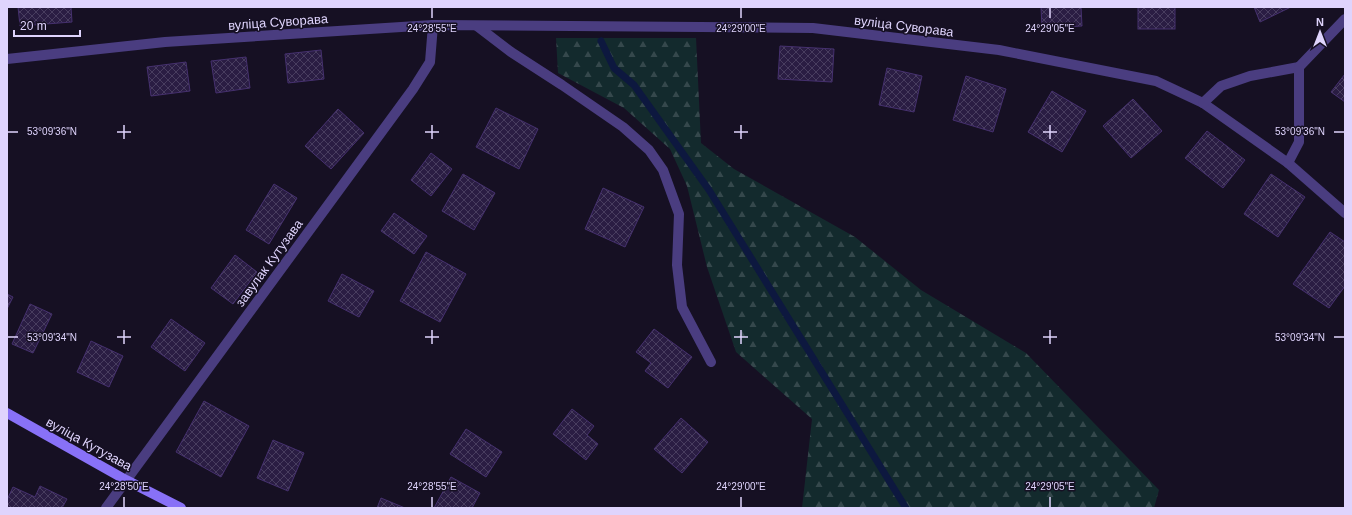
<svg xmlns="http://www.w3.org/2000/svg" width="1352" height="515" viewBox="0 0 1352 515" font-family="Arial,sans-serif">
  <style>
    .forest { fill: url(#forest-firs) }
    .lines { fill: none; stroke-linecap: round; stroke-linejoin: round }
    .stream { stroke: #0d183f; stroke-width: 7 }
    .building { fill: url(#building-cross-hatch); stroke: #45306e }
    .service { stroke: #4a3d80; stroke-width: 10 }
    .minor { stroke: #4a3d80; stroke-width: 10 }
    .secondary { stroke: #8871f7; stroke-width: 10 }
    .ticks { fill: none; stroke: #dfd4fd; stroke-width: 1.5 }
    .labels { text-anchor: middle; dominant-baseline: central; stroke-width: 3; stroke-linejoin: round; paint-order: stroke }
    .street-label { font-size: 13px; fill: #dfd4fd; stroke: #161023 }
    .ticks-label { font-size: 10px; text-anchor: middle; fill: #dfd4fd; stroke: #161023; stroke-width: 3; stroke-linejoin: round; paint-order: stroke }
  </style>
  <defs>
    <pattern id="forest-firs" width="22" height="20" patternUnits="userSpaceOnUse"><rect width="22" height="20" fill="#132a2d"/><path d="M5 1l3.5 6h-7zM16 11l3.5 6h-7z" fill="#35484c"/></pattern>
    <pattern id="building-cross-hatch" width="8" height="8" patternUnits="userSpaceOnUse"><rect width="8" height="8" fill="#2a1d43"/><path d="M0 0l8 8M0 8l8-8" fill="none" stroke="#483d5f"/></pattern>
  </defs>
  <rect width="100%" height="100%" fill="#161023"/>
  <polygon class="forest" points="556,38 696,38 701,143 734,169 855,237 921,290 1026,353 1159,490 1154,508 802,508 812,419 736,352 707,267 687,186 670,149 624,108 558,73"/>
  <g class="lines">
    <polyline class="stream" points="601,41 614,68 634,85 709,190 906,508"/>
  </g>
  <g class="building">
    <polygon points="18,7 71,7 72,22 20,26"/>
    <polygon points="1041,7 1081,7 1082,26 1042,28"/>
    <rect x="1138" y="7" width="37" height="22"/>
    <polygon points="1254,7 1291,7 1260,22"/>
    <polygon points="780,46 834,49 832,82 778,79"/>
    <polygon points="321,50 324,79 288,83 285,54"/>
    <polygon points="246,57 250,88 216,93 211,61"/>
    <polygon points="186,62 190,91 151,96 147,67"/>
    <polygon points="887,68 922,76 914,112 879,105"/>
    <polygon points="1345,74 1345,102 1331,92"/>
    <polygon points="966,76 1006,89 993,132 953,120"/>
    <polygon points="1052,91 1086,111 1062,152 1028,132"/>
    <polygon points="1133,99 1162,131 1131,158 1103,126"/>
    <polygon points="496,108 538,129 519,169 476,147"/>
    <polygon points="338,109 364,133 331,169 305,146"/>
    <polygon points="1207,131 1245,160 1223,188 1185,158"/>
    <polygon points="431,153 452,169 431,196 411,180"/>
    <polygon points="463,174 495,193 474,230 442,211"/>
    <polygon points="1271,174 1305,197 1278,237 1244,214"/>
    <polygon points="274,184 297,198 269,244 246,230"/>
    <polygon points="603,188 644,207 625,247 585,229"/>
    <polygon points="394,213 427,236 414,254 381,231"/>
    <polygon points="1330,232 1345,242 1345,286 1329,308 1293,284"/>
    <polygon points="426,252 466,274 440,322 400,301"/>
    <polygon points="235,255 257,272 233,304 211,288"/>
    <polygon points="342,274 374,291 359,317 328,301"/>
    <polygon points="7,294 13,297 7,309"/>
    <polygon points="30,304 52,314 33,353 12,344"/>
    <polygon points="171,319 205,343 185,371 151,347"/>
    <polygon points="654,329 692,357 668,388 645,371 651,363 636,352"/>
    <polygon points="91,341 123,356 109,387 77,372"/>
    <polygon points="204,401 249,426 221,477 176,452"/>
    <polygon points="572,409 594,426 587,435 598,444 586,460 553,434"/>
    <polygon points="681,418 708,442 682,473 654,449"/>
    <polygon points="466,429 502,452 486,477 450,454"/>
    <polygon points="273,440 304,453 288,491 257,478"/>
    <polygon points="451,477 480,493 472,508 434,508"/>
    <polygon points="40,486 67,499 62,508 7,508 7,500 13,487 35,497"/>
    <polygon points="381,498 405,508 377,508"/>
  </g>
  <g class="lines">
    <polyline class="service" points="477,26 511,52 562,85 623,127 649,150 663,170 679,214 677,265 682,307 711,362"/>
    <g class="minor">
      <polyline points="7,59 165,42 433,25 813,28 999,50 1156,81 1203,103 1288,163 1345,213"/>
      <polyline points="1203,103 1221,86 1250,76 1299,67"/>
      <polyline points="1288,163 1299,142 1299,67 1345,19"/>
      <polyline points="106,508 413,89 430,62 433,25"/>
    </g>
    <polyline class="secondary" points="7,413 126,480 181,508"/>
  </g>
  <path class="ticks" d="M432 8V18M741 8V18M1050 8V18M124 125V139M432 125V139M741 125V139M1050 125V139M8 132H18M117 132H131M425 132H439M734 132H748M1043 132H1057M1334 132H1344M124 330V344M432 330V344M741 330V344M1050 330V344M8 337H18M117 337H131M425 337H439M734 337H748M1043 337H1057M1334 337H1344M124 497V507M432 497V507M741 497V507M1050 497V507"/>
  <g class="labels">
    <g class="street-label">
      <text transform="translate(278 22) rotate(-4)">вуліца Суворава</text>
      <text transform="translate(904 26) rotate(7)">вуліца Суворава</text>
      <text transform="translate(269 263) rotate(-54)">завулак Кутузава</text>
      <text transform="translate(89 444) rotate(29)">вуліца Кутузава</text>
    </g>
  </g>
  <g class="ticks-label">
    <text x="432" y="32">24°28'55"E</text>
    <text x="741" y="32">24°29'00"E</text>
    <text x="1050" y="32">24°29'05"E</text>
    <text x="52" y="135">53°09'36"N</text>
    <text x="1300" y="135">53°09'36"N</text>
    <text x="52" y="341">53°09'34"N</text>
    <text x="1300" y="341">53°09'34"N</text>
    <text x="124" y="490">24°28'50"E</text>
    <text x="432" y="490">24°28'55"E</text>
    <text x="741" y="490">24°29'00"E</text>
    <text x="1050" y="490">24°29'05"E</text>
  </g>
  <rect width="1352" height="515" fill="none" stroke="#dfd4fd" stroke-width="16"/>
  <g transform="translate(1320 32)" stroke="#161023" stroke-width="3" paint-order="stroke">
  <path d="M0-3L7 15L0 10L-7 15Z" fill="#dfd4fd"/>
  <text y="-6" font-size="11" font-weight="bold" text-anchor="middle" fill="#dfd4fd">N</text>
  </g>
  <path d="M14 30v6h66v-6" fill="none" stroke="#dfd4fd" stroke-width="2"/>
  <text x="20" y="30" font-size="12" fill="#dfd4fd" stroke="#161023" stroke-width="3" paint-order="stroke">20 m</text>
</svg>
